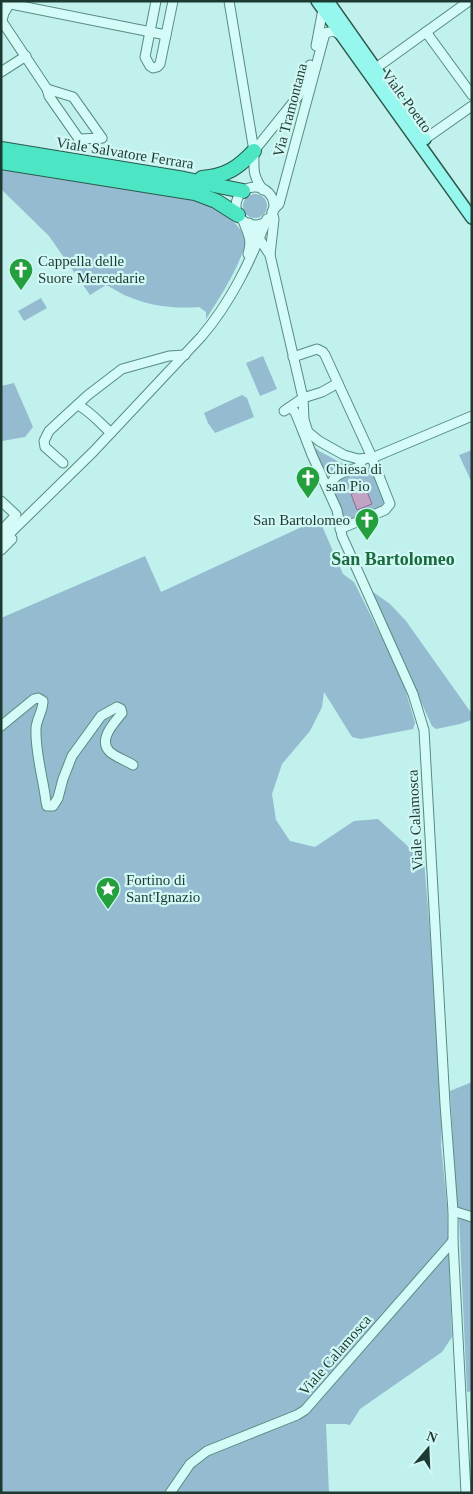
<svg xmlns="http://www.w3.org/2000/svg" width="473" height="1494" viewBox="0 0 473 1494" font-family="'Times New Roman',serif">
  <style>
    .green { fill: #94bbd0 }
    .water { fill: #c1a4c3; stroke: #916a92 }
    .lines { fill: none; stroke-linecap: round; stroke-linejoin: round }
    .minor-casing { stroke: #578c7f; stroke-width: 11 }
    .major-casing { stroke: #2c594b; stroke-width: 14 }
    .highway-casing { stroke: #2c594b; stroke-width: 16 }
    .minor { stroke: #d5fbf8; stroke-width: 9 }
    .major { stroke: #96f7ee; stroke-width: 11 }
    .highway { stroke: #4ce6c5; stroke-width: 14 }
    .labels { text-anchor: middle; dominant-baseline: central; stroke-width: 4.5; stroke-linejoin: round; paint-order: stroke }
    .street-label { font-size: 15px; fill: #1d3a32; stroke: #d1f8f5 }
    .poi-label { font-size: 15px; fill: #1d3a32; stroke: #d1f8f5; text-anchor: start }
    .quarter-label { font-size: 18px; font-weight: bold; fill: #196a3c; stroke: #d1f8f5 }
  </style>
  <rect width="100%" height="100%" fill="#c1f1ed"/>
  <g class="green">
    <path d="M1 169C54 177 107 185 159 194 177 198 198 199 214 208 228 215 239 226 247 239 239 268 222 294 206 319V312L199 307C172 309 150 306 124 295 118 292 113 288 106 285L90 295 49 236 1 189Z"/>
    <circle cx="255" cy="206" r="12"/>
    <polygon points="41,298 47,308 24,321 18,311"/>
    <polygon points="263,356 277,389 260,396 246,363"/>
    <polygon points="14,383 33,427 25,437 2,441 1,441 1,386"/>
    <polygon points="242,395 247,398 254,417 215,433 208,423 204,413"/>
    <path d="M316 448 319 451 347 466 332 473C321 470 319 459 315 449Z"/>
    <polygon points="472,450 472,483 459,455"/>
    <polygon points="371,466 385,499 381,508 346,523 332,490 336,479"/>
    <polygon points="319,519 343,574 354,582 402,678 415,723 413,729 361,739 352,737 324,692 322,707 310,731 282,764 272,794 276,820 290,841 315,847 354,821 378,819 424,861 431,944 442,1125 441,1145 447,1205 452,1337 442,1352 360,1409 350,1425 345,1424 326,1424 329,1493 1,1493 1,618 145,556 161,592"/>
    <polygon points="373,592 390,604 406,621 472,714 471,720 460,724 436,729 432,726 377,605"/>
    <polygon points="472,1082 472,1391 467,1392 459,1218 457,1207 450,1091"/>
  </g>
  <polygon class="water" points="366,489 372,504 357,510 351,494"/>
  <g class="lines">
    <defs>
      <g id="minor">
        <polyline points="156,1 145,57 150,66 153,68 157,67 160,64 173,1"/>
        <path d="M229 1 254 151C254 169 252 175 263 190"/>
        <polyline points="1,2 166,35"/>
        <polyline points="1,20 47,89 49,96 79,139 102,138"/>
        <polyline points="2,20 4,13 10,3"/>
        <polyline points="426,32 472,95"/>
        <polyline points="316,46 323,9"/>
        <polyline points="376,68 469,1"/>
        <polyline points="1,72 26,56"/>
        <polyline points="47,89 73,97 102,138"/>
        <polyline points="425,139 472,106"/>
        <polyline points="254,151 299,95 310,65"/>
        <circle cx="255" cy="206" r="19"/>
        <polyline points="273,210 279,204 325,33 334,31 342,36"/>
        <path d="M244 223C249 236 252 240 248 254"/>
        <polyline points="249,223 270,255 303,398 304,420 308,432 319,441 344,455 358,459 372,458 472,416"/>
        <polyline points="270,255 274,219 272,212"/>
        <polyline points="293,357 317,349 323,352 325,355 370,453 390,504 385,510 340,529"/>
        <path d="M78 405C91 412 100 423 111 433"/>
        <polyline points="288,408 292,409 295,412 302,429"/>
        <polyline points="284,411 303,398 322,392 338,383"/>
        <polyline points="304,420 302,429 312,455 337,510 342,536 413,694 424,730 445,1104 453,1211 453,1241 466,1493"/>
        <polyline points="63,463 45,447 44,441 49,431 64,417 88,395 122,369 169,356 185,355"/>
        <path d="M329 492C331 473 343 473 359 467L363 459"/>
        <polyline points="1,501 16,515 1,531"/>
        <path d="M1 542 93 452 201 337C231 302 250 262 267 219"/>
        <polyline points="1,550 12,539"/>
        <path d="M1 726 34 699 38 698 43 701C43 711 37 718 36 728 35 753 43 777 46 802L47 806H53L58 798 63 779 72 756 101 716 117 707 121 709 122 713C115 722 98 739 109 751 113 756 127 761 133 765"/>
        <polyline points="453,1211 472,1217"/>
        <polyline points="170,1493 190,1464 207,1451 297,1415 305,1410 453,1241"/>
      </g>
      <g id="major">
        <polyline points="317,1 472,218"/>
        <polyline points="328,1 425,139"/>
      </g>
      <g id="highway">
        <polyline points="1,149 184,179 243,191"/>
        <polyline points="1,162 195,193 216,201 238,215"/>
        <path d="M202 178C226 176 238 168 254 151"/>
      </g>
    </defs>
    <use href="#minor" class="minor-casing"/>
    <use href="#major" class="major-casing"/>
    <use href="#highway" class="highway-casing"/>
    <use href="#minor" class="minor"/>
    <use href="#major" class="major"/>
    <use href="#highway" class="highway"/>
  </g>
  <defs>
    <symbol id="church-pin" viewBox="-11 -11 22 30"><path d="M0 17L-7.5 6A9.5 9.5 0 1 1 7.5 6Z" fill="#239f3e" stroke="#d1f8f5"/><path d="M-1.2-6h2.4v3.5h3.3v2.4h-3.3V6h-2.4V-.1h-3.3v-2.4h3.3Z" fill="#fff"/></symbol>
    <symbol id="sight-pin" viewBox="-11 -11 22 30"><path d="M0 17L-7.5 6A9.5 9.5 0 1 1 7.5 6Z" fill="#239f3e" stroke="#d1f8f5"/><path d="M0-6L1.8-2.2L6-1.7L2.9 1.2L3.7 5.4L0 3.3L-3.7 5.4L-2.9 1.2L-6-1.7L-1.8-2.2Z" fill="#fff"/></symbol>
  </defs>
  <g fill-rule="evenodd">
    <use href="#church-pin" x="7" y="256" width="28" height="38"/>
    <use href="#church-pin" x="294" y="464" width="28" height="38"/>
    <use href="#church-pin" x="353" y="506" width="28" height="38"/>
    <use href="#sight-pin" x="94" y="875" width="28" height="38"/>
  </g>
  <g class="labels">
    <g class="street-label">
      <text transform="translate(407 101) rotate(54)">Viale Poetto</text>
      <text transform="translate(290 110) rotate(-75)">Via Tramontana</text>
      <text transform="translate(125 153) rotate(9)">Viale Salvatore Ferrara</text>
      <text transform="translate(415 820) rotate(-93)">Viale Calamosca</text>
      <text transform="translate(335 1355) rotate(-49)">Viale Calamosca</text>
    </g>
    <g class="poi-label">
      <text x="38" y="261">Cappella delle<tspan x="38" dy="17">Suore Mercedarie</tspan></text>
      <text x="326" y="469">Chiesa di<tspan x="326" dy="17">san Pio</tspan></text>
      <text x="350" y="520" text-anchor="end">San Bartolomeo</text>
      <text x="126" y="880">Fortino di<tspan x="126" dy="17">Sant'Ignazio</tspan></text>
    </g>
    <g class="quarter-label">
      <text x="393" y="559">San Bartolomeo</text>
    </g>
  </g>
  <rect width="473" height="1494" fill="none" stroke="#1d3a32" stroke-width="5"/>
  <g transform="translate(428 1449) rotate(19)" stroke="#d1f8f5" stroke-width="4" paint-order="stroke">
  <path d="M0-4L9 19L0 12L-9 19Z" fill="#1d3a32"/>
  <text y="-8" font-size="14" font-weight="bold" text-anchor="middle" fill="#1d3a32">N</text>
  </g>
</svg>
